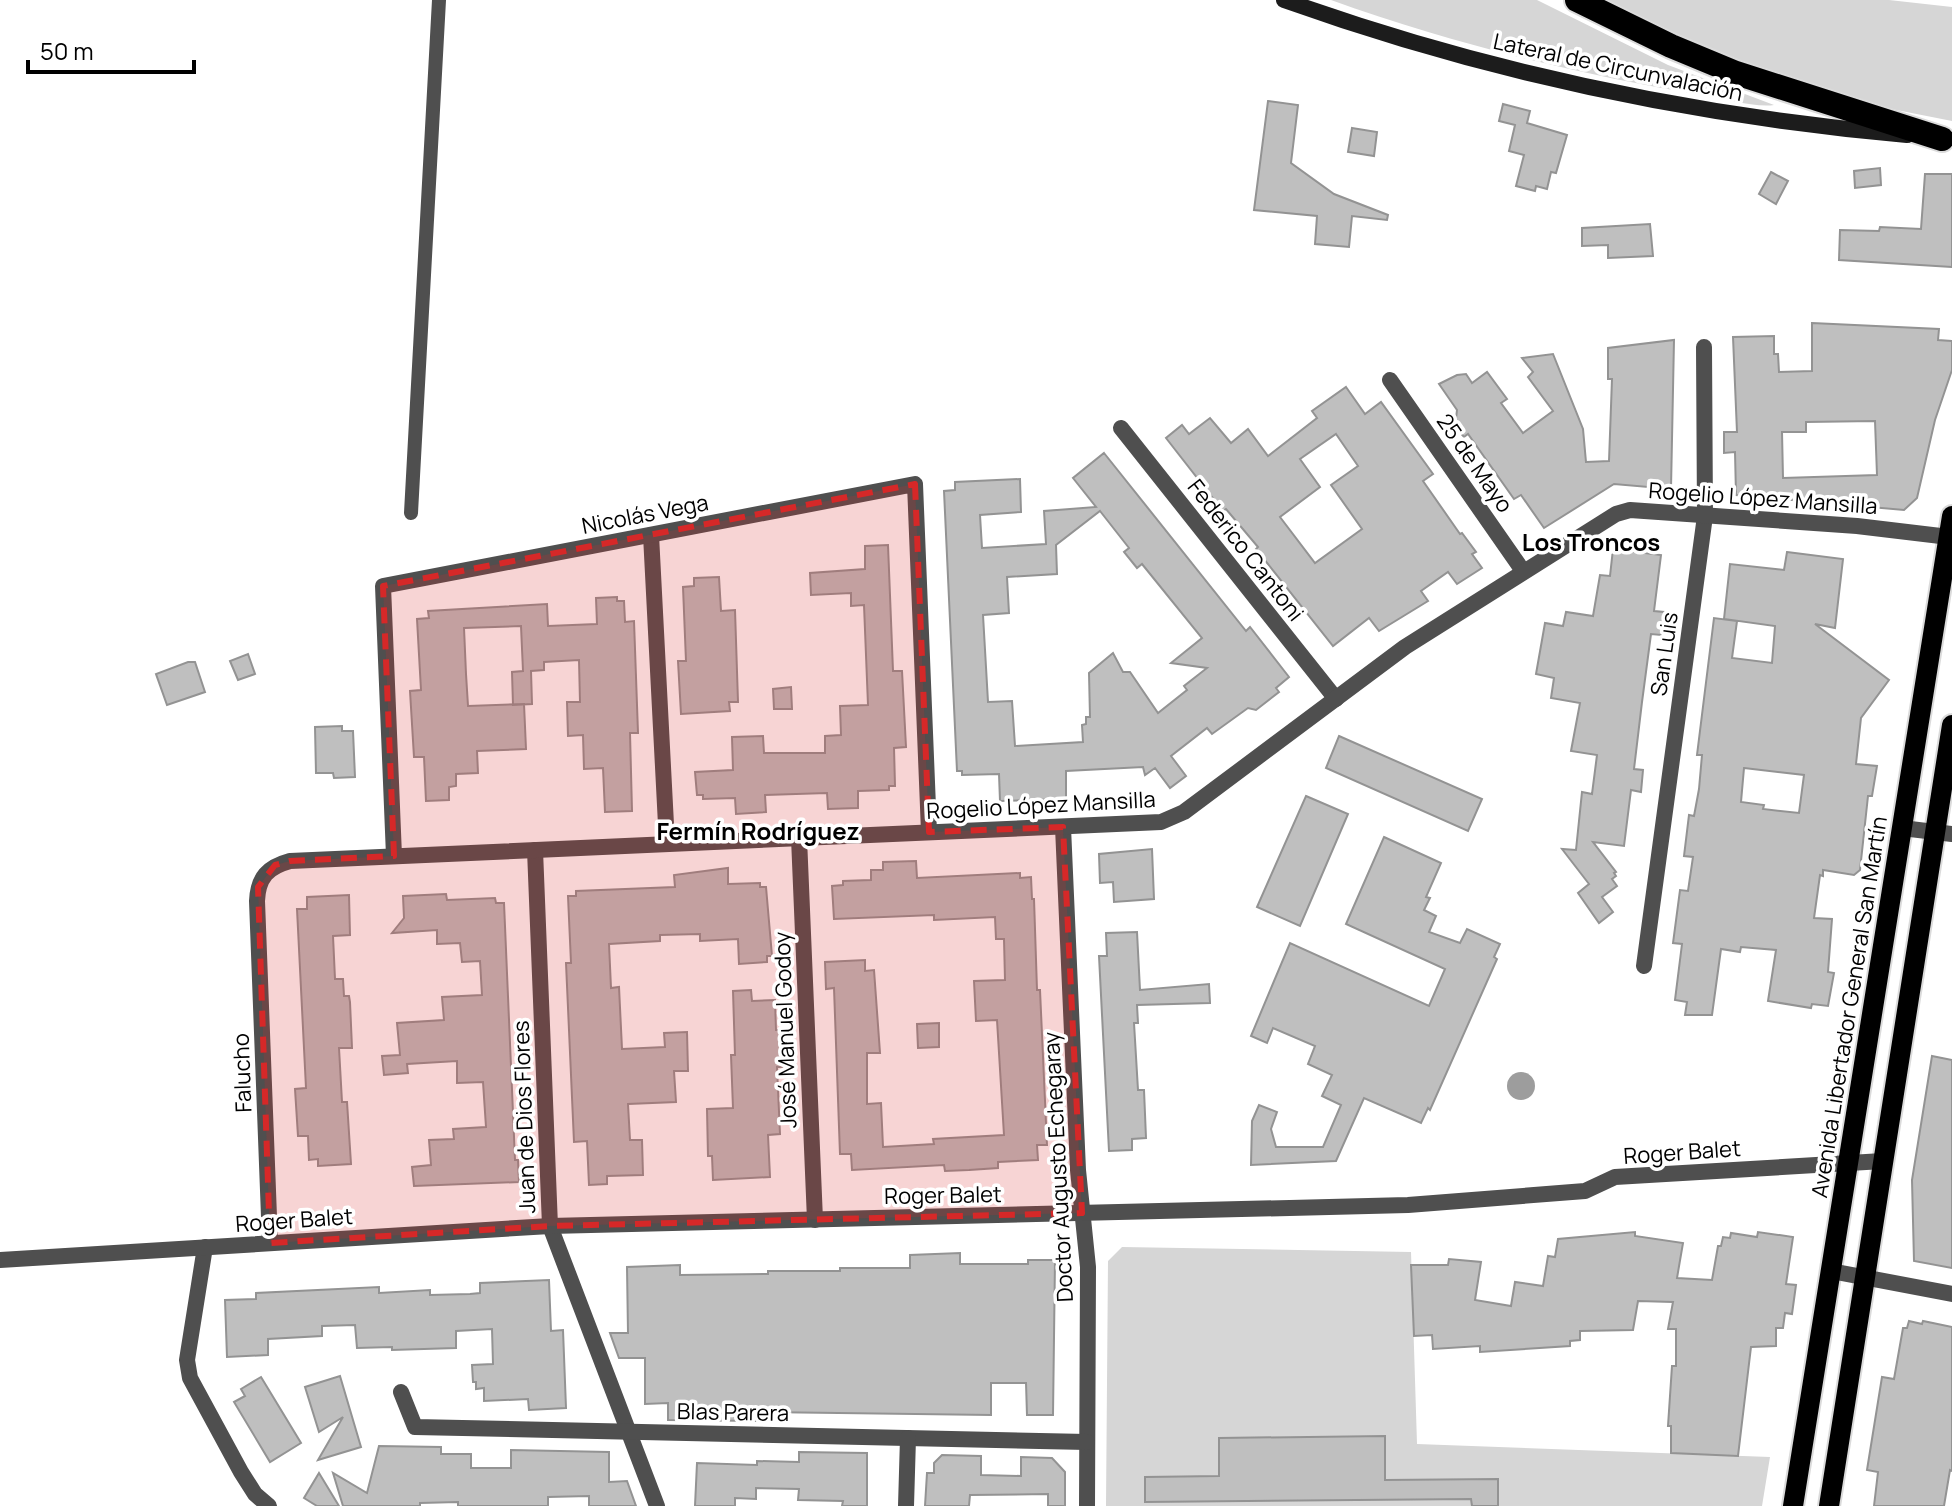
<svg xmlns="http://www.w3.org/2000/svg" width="1952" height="1506" viewBox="0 0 1952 1506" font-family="Manrope,sans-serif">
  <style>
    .green { fill: #d6d6d6 }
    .water { fill: #9d9d9d }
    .building { fill: #bfbfbf; stroke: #939393; stroke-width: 2; fill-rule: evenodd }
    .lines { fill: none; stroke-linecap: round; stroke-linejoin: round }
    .primary-casing { stroke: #dbdbdb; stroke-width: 24 }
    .highway-casing { stroke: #dbdbdb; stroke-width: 28 }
    .lane { stroke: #4f4f4f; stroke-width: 14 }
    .street { stroke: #4f4f4f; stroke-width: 16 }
    .secondary { stroke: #1c1c1c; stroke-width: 16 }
    .primary { stroke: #000; stroke-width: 20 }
    .highway { stroke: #000; stroke-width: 24 }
    .marked { fill: #d62828; fill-opacity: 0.2; stroke: #d62828; stroke-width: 6; stroke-dasharray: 16 10; stroke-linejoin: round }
    .labels { text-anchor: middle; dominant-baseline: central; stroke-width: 7; stroke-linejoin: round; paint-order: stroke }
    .street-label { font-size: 22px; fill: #000; stroke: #fff }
    .neighbourhood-label { font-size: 24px; font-weight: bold; fill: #000; stroke: #fff }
  </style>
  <rect width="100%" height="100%" fill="#fff"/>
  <g class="green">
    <path d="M1331 0H1537L1668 65 1774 105C1756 108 1722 98 1702 95 1577 74 1450 43 1331 0Z"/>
    <polygon points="1598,0 1889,0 1952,7 1952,121 1851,101 1738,64"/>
    <polygon points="1122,1247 1411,1252 1417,1444 1770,1457 1762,1506 1106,1506 1108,1261"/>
  </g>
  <circle class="water" cx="1521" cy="1086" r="14"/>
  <g class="building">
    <polygon points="1268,101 1298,105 1291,163 1334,194 1388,215 1387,220 1352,216 1349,247 1315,244 1317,216 1254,210"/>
    <polygon points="1503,104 1530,111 1527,123 1567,135 1556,173 1551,172 1547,189 1536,186 1535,191 1516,186 1524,155 1509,151 1515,125 1499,121"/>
    <polygon points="1352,128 1377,132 1374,156 1348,152"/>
    <polygon points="1880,168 1881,185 1855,188 1854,171"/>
    <polygon points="1771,172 1788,181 1776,204 1759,194"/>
    <polygon points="1925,174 1952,174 1952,267 1839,260 1840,230 1879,231 1880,227 1921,229"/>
    <polygon points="1650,224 1653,256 1608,258 1608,245 1582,246 1582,228"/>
    <path d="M1812 323 1939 329 1938 340 1952 341V370L1935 420 1917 498 1904 510 1736 495 1735 452 1724 453V432H1737L1733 337 1774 336V354H1778L1779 372 1812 371ZM1875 421 1877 475 1783 478 1782 432H1806V422Z"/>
    <polygon points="1674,340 1671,489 1614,484 1544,528 1521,495 1514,499 1468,434 1464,437 1455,427 1457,410 1439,384 1457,375 1466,374 1472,383 1487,372 1507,399 1501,403 1523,433 1553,411 1528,377 1533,372 1522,358 1553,354 1583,429 1586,462 1609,461 1612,379 1608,379 1608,348"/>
    <path d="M1346 387 1365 414 1381 402 1433 474 1423 481 1460 534 1462 533 1476 552 1472 554 1482 568 1457 584 1448 572 1421 591 1428 601 1379 631 1369 618 1333 646 1256 549 1258 547 1226 509 1223 511 1166 438 1182 425 1189 434 1210 418 1231 443 1248 429 1268 456 1317 418 1312 411ZM1336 434 1358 466 1331 485 1362 529 1315 563 1280 517 1320 487 1300 459Z"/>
    <path d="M1104 453 1246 631 1250 627 1289 677 1276 688 1279 692 1256 710 1248 708 1212 734 1207 728 1171 756 1186 776 1170 788 1155 768 1145 775 1143 767 1066 771V799L1000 801 999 774 962 775V771H957L944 491 955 490V482L1020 479 1021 512 980 515 982 548 1046 544 1044 511 1096 507 1073 478ZM1100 511 1129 548 1124 552 1137 568 1142 564 1202 638 1171 663 1207 668 1184 686 1187 690 1158 713 1130 672H1123L1113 653 1089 673 1090 717H1086V724L1082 725 1083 742 1015 746 1012 701 988 702 983 615 1009 613 1007 577 1057 574 1056 545Z"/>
    <polygon points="888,545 893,671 902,671 906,747 894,748 895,786 889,786 889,790 858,791 858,808 828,809 827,793 765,795 766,812 736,814 735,798 703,799 703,795 697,795 695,772 733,770 732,737 763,736 764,753 825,753 825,736 841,735 840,706 868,705 864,605 851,606 851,593 811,595 810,573 865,569 865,546"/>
    <polygon points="1613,549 1661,555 1654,611 1664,612 1661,635 1651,634 1642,702 1634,769 1643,770 1641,792 1631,790 1624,846 1593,842 1616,872 1614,873 1616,876 1612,879 1617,886 1602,897 1613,912 1599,923 1578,893 1589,884 1562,849 1576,850 1582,792 1592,794 1597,755 1571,751 1580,703 1551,698 1554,678 1536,674 1545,623 1563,626 1566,612 1593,616 1600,575 1610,576"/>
    <path d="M1787 552 1843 559 1835 628 1815 624 1889 680 1861 718 1856 764 1877 766 1872 796H1868L1860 870 1854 875 1823 870V876L1820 875 1814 918 1832 919 1828 972 1834 973 1828 1006 1812 1004 1811 1008 1768 1001 1776 950 1741 947 1740 952 1721 949 1712 1015H1685L1687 1002 1675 1000 1682 944 1673 943 1680 890 1688 891 1693 857 1684 856 1689 815 1694 816 1699 789 1702 755H1697L1714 618 1737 621 1732 658 1772 663 1775 626 1724 619 1730 564 1784 570ZM1744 768 1804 775 1799 813 1763 809 1764 805 1741 802Z"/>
    <polygon points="719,577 721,611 735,610 738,702 729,702 730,711 681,714 678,661 686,661 683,587 694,586 694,578"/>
    <polygon points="617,597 617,601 624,601 625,622 634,621 638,733 630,733 632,811 605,812 603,768 584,769 583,735 568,736 567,702 580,702 579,660 544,662 544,670 531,671 532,704 513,705 512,672 523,671 521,626 464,628 466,674 468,706 524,704 526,749 477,751 478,773 456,774 456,786 449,787 449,800 426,801 424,757 414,757 410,691 421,690 417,619 429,618 428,611 547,604 548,626 597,624 596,598"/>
    <polygon points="248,654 255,674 238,680 230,661"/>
    <polygon points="188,662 195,662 205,692 167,705 156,674"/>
    <polygon points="791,687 792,709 774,709 773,689"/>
    <polygon points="342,726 342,731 353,731 355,777 334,778 333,773 316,773 315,727"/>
    <polygon points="1339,736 1482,799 1468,831 1326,768"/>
    <polygon points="1306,796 1348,814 1300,926 1257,907"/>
    <polygon points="1384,837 1441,863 1426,897 1430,898 1424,910 1436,916 1429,932 1460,943 1467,929 1500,944 1494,957 1497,959 1430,1110 1428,1108 1421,1123 1364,1098 1336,1161 1251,1165 1252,1121 1259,1105 1277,1112 1271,1129 1276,1147 1323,1147 1341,1105 1322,1096 1332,1075 1308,1064 1315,1046 1273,1028 1267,1043 1251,1036 1290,943 1429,1006 1445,969 1346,924"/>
    <polygon points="1152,849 1154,899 1114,902 1113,882 1100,883 1099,854"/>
    <polygon points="916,861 917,878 1020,873 1020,878 1031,877 1032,899 1034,899 1037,990 1040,990 1047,1145 1037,1145 1038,1160 998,1162 998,1168 969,1170 945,1171 944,1165 852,1170 851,1154 840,1154 834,988 826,989 825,962 865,960 865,971 874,970 880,1053 867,1053 867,1104 881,1103 883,1147 934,1144 933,1139 1004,1135 997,1020 976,1021 974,981 1005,980 1004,939 996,939 995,917 934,920 934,915 834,919 832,886 843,885 843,881 871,880 871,870 883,870 883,862"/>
    <polygon points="728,868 728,884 760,883 760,887 766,887 772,956 767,956 767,962 739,964 738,939 700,941 700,934 660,935 660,941 609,944 611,988 619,987 622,1049 665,1047 664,1033 687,1032 688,1071 674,1071 676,1102 628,1104 630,1140 642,1140 643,1175 607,1176 607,1184 589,1185 587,1141 574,1142 566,963 571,963 568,896 576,896 576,891 675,887 674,875"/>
    <polygon points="446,894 447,900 495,898 496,903 504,903 515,1160 518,1160 519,1182 414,1186 412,1167 431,1165 429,1140 454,1139 453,1129 486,1127 483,1082 457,1083 457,1061 407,1064 408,1073 384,1075 382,1056 400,1055 397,1023 444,1020 442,997 482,995 480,961 462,962 460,943 437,944 437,930 392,933 404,918 403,896"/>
    <polygon points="349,895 350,935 333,936 335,979 343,979 344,996 349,996 350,1002 352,1048 339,1048 342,1102 347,1102 351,1164 318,1166 318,1159 309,1160 308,1136 298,1136 295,1089 306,1088 297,909 307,909 307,897"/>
    <polygon points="1137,932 1140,990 1209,984 1210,1003 1137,1005 1138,1023 1134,1023 1138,1090 1144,1090 1146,1138 1132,1139 1132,1150 1109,1151 1099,956 1107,956 1106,933"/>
    <polygon points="751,990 752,1001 775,1000 776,1030 784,1030 785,1067 777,1067 780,1134 768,1135 770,1177 713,1180 712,1156 708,1156 707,1109 733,1108 731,1055 735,1055 733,991"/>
    <polygon points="939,1023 939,1047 918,1048 917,1024"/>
    <polygon points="1932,1056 1952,1060 1952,1268 1914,1261 1912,1180"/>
    <polygon points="1635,1232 1635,1236 1683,1243 1677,1278 1712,1280 1718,1246 1721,1246 1723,1237 1730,1238 1731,1233 1757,1237 1758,1232 1793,1237 1786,1284 1796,1285 1792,1314 1785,1313 1783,1328 1776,1328 1776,1346 1751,1347 1738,1456 1671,1453 1671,1426 1668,1426 1672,1366 1676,1366 1676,1329 1668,1329 1673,1302 1638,1301 1633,1330 1580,1331 1580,1340 1570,1341 1570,1346 1480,1352 1480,1346 1433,1349 1432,1335 1414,1336 1411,1265 1448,1265 1449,1259 1481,1262 1475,1300 1511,1306 1515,1282 1543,1286 1548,1256 1555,1257 1558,1239"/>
    <polygon points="960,1253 960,1264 1028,1264 1028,1260 1055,1260 1053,1415 1027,1415 1026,1383 991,1383 991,1415 760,1412 760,1421 668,1420 668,1403 645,1404 645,1358 619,1358 610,1333 628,1333 627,1267 680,1265 680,1275 768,1274 768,1271 840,1271 840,1268 910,1268 910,1255"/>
    <polygon points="549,1280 551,1331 563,1330 566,1408 529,1410 528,1399 484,1401 484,1388 476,1389 476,1382 473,1382 472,1365 493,1364 492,1329 456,1331 456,1348 392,1350 392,1347 357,1348 355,1325 322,1326 322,1336 268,1339 268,1355 227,1357 225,1300 256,1299 256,1293 379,1287 379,1293 430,1290 430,1295 470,1294 480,1293 480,1283"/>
    <polygon points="1909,1321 1922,1324 1923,1321 1952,1327 1952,1471 1950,1470 1944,1506 1874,1506 1878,1472 1867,1470 1882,1377 1894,1379 1903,1328 1907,1328"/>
    <polygon points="340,1376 361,1447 318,1460 343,1417 319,1432 305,1387"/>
    <polygon points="261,1377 301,1443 270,1462 234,1402 245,1396 241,1389"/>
    <polygon points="1385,1436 1385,1480 1498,1479 1498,1506 1472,1506 1471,1499 1145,1502 1145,1477 1219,1476 1219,1438"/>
    <polygon points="379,1446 441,1447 441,1454 471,1454 471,1468 511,1468 511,1450 609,1452 609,1482 627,1481 636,1506 589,1506 589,1496 548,1497 548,1506 458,1506 458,1502 420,1503 420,1506 343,1506 333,1473 367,1493"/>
    <polygon points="799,1452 867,1453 867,1506 842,1506 843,1501 798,1500 799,1489 756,1488 756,1499 735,1498 735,1506 695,1506 697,1463 757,1465 757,1461 799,1462"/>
    <polygon points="942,1455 981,1456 981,1475 1021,1476 1021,1457 1052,1458 1065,1472 1065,1506 1048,1506 1048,1494 970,1495 969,1506 925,1506 927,1473 934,1473 934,1463"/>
    <polygon points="319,1473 339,1506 317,1506 304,1498"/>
  </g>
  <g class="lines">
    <defs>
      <g id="primary">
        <polyline points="1793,1506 1952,516"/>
        <polyline points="1829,1506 1952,725"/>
      </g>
      <polyline id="highway" points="1577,0 1671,46 1736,73 1942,139"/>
    </defs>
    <use href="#primary" class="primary-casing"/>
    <use href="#highway" class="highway-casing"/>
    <polyline class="lane" points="411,513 439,0"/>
    <g class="street">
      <polyline points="1390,380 1523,571"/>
      <polyline points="1121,428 1336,699"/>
      <polyline points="651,535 667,844"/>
      <polyline points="1063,827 1078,1170 1088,1267 1087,1506"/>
      <polyline points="1902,828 1952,834"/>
      <polyline points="799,838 815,1220"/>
      <polyline points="535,850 550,1226 657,1506"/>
      <polyline points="394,856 383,586 915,484 929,832"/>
      <polyline points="1644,966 1705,516 1704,347"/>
      <path d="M270 1243 257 901C258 877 268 867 290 861L1161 822 1184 812 1405 647 1616 514 1630 510 1857 526 1949 537"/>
      <polyline points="205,1247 187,1360 190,1378 241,1472 255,1494 269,1506"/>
      <polyline points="0,1260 550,1226 1408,1205 1585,1191 1615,1177 1883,1161"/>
      <polyline points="1831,1271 1952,1294"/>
      <polyline points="401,1392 415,1427 1087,1442"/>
      <polyline points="906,1506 908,1438"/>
    </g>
    <path class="secondary" d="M1284 0C1485 72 1694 116 1907 135"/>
    <use href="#primary" class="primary"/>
    <use href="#highway" class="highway"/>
  </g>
  <path class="marked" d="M915 484 929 832 1063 827 1082 1213 550 1226 270 1243 258 887 275 865 290 861 394 856 383 586Z"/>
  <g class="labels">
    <g class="street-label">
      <text transform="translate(1618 67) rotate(12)">Lateral de Circunvalación</text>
      <text transform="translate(1475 463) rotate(55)">25 de Mayo</text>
      <text transform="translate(1763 498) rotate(4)">Rogelio López Mansilla</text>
      <text transform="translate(645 514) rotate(-11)">Nicolás Vega</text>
      <text transform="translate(1246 550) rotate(52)">Federico Cantoni</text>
      <text transform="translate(1664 654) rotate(-82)">San Luis</text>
      <text transform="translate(1041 805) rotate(-3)">Rogelio López Mansilla</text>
      <text transform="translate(1849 1007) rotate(-81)">Avenida Libertador General San Martín</text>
      <text transform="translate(785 1030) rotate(-92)">José Manuel Godoy</text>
      <text transform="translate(242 1073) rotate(-92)">Falucho</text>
      <text transform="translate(524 1117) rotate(-92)">Juan de Dios Flores</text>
      <text transform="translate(1682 1152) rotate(-4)">Roger Balet</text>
      <text transform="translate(1058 1167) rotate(-93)">Doctor Augusto Echegaray</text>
      <text transform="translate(943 1195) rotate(-1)">Roger Balet</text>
      <text transform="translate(294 1220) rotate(-4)">Roger Balet</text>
      <text transform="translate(733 1412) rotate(1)">Blas Parera</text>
    </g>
    <g class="neighbourhood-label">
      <text x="1591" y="541">Los Troncos</text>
      <text x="758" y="830">Fermín Rodríguez</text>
    </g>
  </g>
  <path d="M28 60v12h166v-12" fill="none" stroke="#000000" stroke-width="4"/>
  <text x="40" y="60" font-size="24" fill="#000000" stroke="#ffffff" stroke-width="6" paint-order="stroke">50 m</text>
</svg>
